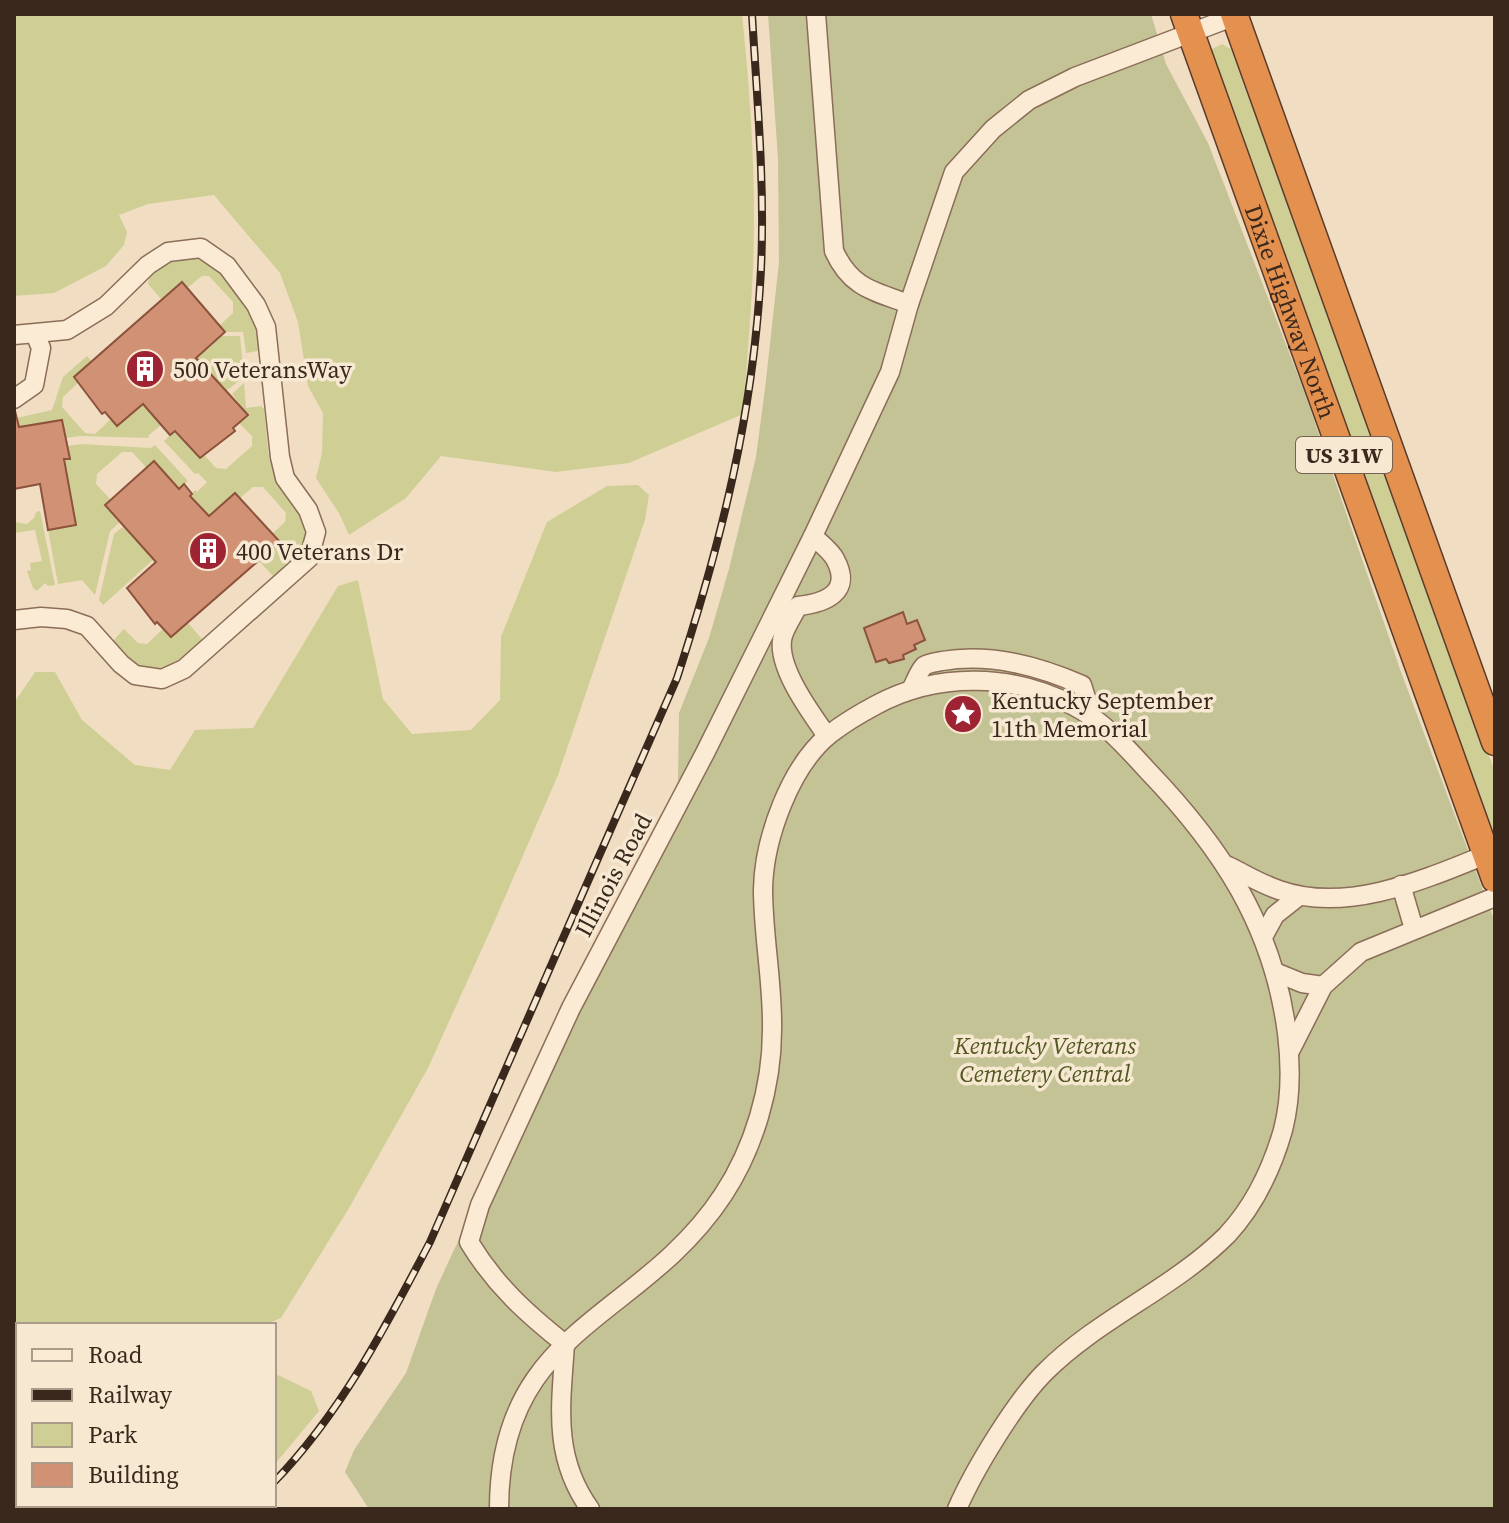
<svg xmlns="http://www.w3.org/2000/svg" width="1509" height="1523" viewBox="0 0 1509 1523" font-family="'Source Serif 4',serif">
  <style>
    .green { fill: #cfcf95 }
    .cemetery { fill: #c3c395 }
    .building { fill: #d19175; stroke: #8c523c; stroke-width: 2 }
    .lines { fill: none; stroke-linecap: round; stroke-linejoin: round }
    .minor-casing { stroke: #8b6d58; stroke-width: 21 }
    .highway-casing { stroke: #593c2c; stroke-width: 29 }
    .minor { stroke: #fbebd5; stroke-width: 18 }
    .highway { stroke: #e4904e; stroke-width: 26 }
    .rail-casing { stroke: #3a281d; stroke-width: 8 }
    .rail { stroke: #f7e8d2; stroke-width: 5; stroke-dasharray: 15; stroke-linecap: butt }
    .labels { text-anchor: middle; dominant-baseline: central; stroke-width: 7; stroke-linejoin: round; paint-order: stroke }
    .shield { fill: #f7e8d2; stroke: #736253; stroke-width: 2 }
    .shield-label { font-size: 22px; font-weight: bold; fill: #3a281d }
    .street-label { font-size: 24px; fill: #3a281d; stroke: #f7e8d2 }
    .poi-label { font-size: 24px; fill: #3a281d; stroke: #f7e8d2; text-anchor: start }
    .park-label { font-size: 24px; font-style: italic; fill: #515822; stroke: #f7e8d2 }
  </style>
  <rect width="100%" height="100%" fill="#f0ddc2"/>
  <g class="green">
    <path d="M14 14H742C749 81 754 149 754 217 754 283 748 348 743 414L629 463 556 472 441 456 406 498 349 535 340 515 316 478 322 453 323 413 308 386 298 322 280 273 214 195 148 204 119 215 127 232 124 245 106 266 54 293 14 296Z"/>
    <polygon points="1222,44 1231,49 1495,772 1495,840 1338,411 1210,50"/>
    <path d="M193 257C226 267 262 316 258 351L246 353 243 332H225L220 325 233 313V302L209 276H202L187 288 182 283 162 300 148 284C151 264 176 260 193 257Z"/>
    <polygon points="221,336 240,336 244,377 226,391 196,358"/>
    <polygon points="87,356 92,362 79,382 63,397 62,407 85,433 95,434 111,419 118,426 143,404 161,425 148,436 149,438 80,436 66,438 62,420 19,427 17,418 52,410 63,377"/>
    <path d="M244 383 246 408 261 406 264 409C267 431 266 456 275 477 280 489 290 498 297 508 316 538 297 558 274 577L259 561 279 543 272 534 285 522 286 513 263 487H253L240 498 209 516 190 496 195 490 197 492 207 482 198 473 195 474 164 441 175 431 200 458 204 455 216 468 226 469 252 446V436L239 423 248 415 232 394Z"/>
    <polygon points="82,444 151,448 155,445 188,481 179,489 154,462 147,468 132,452 122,452 97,474 96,484 111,500 105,506 120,522 110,531 95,595 82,580 58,584 48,530 75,524 64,459 69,458 67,446"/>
    <polygon points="638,485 649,495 645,520 558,775 495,920 428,1068 349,1208 281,1318 264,1325 18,1325 18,1482 14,1482 14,703 35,672 55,672 82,720 135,765 170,770 195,730 253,728 338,586 358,580 383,699 412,734 471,730 500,700 501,637 547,522 607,486"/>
    <polygon points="40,511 55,585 48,586 45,583 37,591 33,588 27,571 31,570 30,563 42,561 35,530 14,533 14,522 27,524 34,518 36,512"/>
    <polygon points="124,526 154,559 103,605 99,600 114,534"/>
    <path d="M188 623 202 639 201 642C163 675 148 681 112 642L124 629 138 643 147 644 163 629 171 637Z"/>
    <polygon points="278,1375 311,1391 319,1411 274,1465 274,1378"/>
    <polygon points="240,1505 236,1509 14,1509 14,1506 18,1505"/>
  </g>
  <polygon class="cemetery" points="768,14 1151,14 1166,64 1208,143 1304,391 1401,672 1495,922 1495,1509 369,1509 345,1472 354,1450 406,1373 436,1289 453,1252 678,785 679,713 709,638 729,569 756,457 765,389 779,262 778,159"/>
  <g class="building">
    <polygon points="182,282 225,332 196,358 248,415 233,428 235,431 200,458 175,431 170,435 143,404 117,426 105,412 102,414 74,377"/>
    <polygon points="14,407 19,427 62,420 70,459 64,459 76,525 48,530 40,484 14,489"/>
    <polygon points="154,461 179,489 184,484 192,494 190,496 209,516 235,493 280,542 171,637 157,622 155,624 127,588 156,562 105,505"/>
    <polygon points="903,612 907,624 917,620 925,640 914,645 916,649 903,655 904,659 889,663 886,659 876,662 864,628"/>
  </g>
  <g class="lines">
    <defs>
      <g id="minor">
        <polyline points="909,304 954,172 993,129 1029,100 1075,77 1235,16"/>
        <polyline points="14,335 67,330 106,306 148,265 168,252 201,248 227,266 256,305 266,327 280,457 285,478 308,510 316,532 309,558 184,669 162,679 135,675 121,664 87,626 67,619 41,617 14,620"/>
        <polyline points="14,399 34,385 41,348 35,334"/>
        <path d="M813 536C820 543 830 550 835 559 853 592 826 603 798 606 793 616 783 630 782 640 778 669 811 713 827 736"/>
        <path d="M912 688C915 682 919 671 924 666 928 663 937 662 942 661 991 653 1038 666 1082 685L1092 717"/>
        <path d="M1228 866C1245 874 1261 884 1279 890 1349 915 1430 877 1495 851"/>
        <polyline points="1401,885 1414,929"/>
        <polyline points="1263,937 1275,915 1299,896"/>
        <polyline points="1275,972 1302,983 1323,986"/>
        <polyline points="1290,1051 1323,986 1361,952 1495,897"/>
        <path d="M499 1509C499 1326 640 1321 723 1195 754 1148 772 1087 772 1030 773 983 763 936 763 889 764 839 790 766 830 734 844 723 861 713 876 705 937 672 1013 673 1074 706 1103 721 1125 746 1147 770 1221 847 1273 925 1287 1033 1291 1065 1291 1099 1283 1130 1272 1168 1254 1206 1227 1235 1173 1289 1099 1318 1045 1372 1015 1402 974 1470 957 1509"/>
        <path d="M590 1509C552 1456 561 1405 565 1344 526 1313 495 1285 469 1242L480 1205 571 1008 705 753 813 536 890 372 909 304C873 291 851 288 834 251L816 14"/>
      </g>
      <g id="highway">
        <path id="s1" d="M1184 14 1495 879"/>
        <polyline points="1234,14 1495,742"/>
      </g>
    </defs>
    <use href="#minor" class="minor-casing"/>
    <use href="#highway" class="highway-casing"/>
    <use href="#minor" class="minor"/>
    <use href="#highway" class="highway"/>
    <defs>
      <g id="rail">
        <path d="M274 1482C341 1413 386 1326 430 1242L677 678C721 543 754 412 761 269 765 184 757 99 752 14"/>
        <polyline points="248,1509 252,1505"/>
      </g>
    </defs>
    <use href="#rail" class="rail-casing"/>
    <use href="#rail" class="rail"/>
  </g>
  <defs>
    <symbol id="building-disc" viewBox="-11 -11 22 22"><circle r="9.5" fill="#9e2434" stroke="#f7e8d2"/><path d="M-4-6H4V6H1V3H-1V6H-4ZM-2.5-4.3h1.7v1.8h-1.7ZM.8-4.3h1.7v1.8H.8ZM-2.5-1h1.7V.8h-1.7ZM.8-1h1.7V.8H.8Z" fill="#fff"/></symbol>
    <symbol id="sight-disc" viewBox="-11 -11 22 22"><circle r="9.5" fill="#9e2434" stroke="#f7e8d2"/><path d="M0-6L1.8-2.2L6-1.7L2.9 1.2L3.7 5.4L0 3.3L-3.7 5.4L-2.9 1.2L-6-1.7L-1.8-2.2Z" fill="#fff"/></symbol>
  </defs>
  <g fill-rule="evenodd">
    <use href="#building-disc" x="123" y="347" width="44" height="44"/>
    <use href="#building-disc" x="186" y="529" width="44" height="44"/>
    <use href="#sight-disc" x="941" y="692" width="44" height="44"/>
  </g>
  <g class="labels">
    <rect class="shield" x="1296" y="437" width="96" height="36" rx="6"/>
    <g class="shield-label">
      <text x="1344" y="455">US 31W</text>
    </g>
    <g class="street-label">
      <text stroke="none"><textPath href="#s1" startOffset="316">Dixie Highway North</textPath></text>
      <text transform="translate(613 875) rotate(-62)">Illinois Road</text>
    </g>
    <g class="poi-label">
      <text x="173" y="369">500 VeteransWay</text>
      <text x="236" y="551">400 Veterans Dr</text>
      <text x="991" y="700">Kentucky September<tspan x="991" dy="28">11th Memorial</tspan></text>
    </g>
    <g class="park-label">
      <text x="1045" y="1045">Kentucky Veterans<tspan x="1045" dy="28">Cemetery Central</tspan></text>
    </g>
  </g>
  <rect width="1509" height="1523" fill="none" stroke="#3a281d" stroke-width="32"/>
  <rect x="16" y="1323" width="260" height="184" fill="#f7e8d2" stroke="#ab9b8a" stroke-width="2"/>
  <rect x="32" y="1349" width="40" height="12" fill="#fbebd5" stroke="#ab9b8a" stroke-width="2"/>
  <text x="88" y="1363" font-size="24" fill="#3a281d">Road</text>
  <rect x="32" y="1389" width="40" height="12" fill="#3a281d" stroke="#ab9b8a" stroke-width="2"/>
  <text x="88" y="1403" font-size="24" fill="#3a281d">Railway</text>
  <rect x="32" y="1423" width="40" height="24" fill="#cfcf95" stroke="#ab9b8a" stroke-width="2"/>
  <text x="88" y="1443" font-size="24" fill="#3a281d">Park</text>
  <rect x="32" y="1463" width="40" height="24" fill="#d19175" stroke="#ab9b8a" stroke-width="2"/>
  <text x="88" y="1483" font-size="24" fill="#3a281d">Building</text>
</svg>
